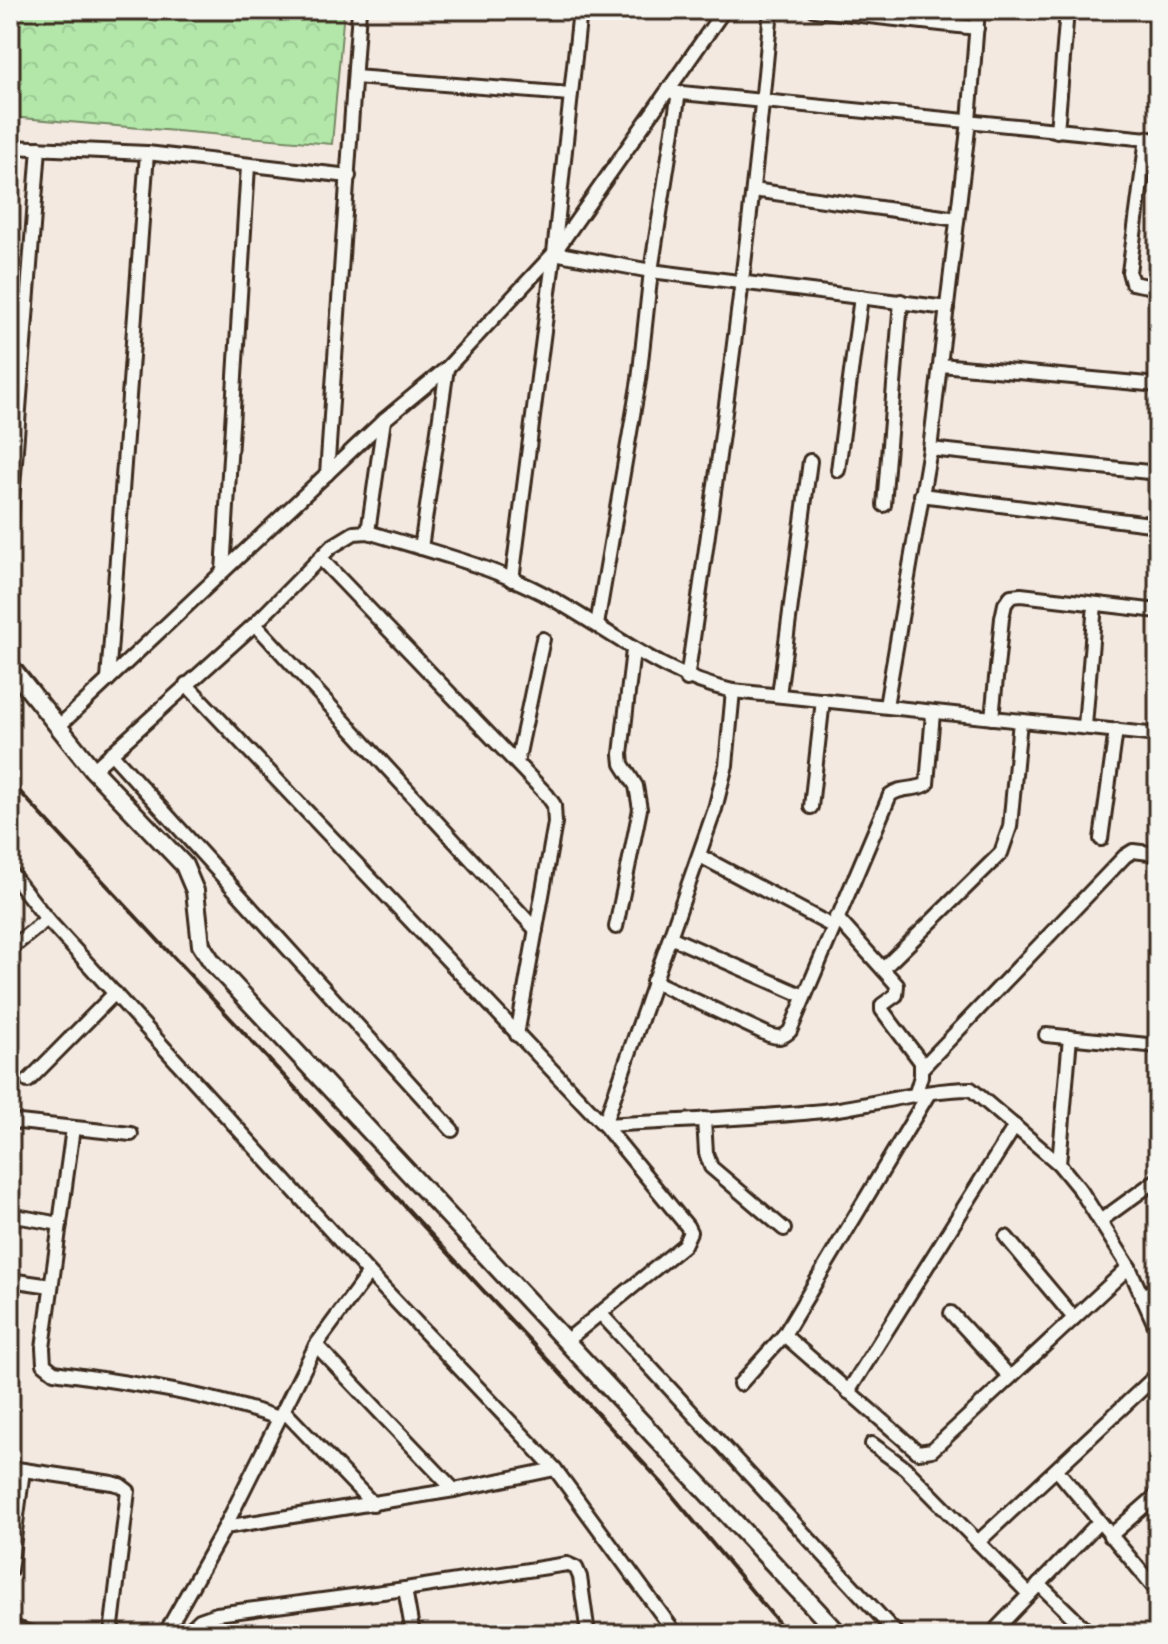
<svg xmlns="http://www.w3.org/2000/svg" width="1168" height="1644" viewBox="0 0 1168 1644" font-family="Pangolin,sans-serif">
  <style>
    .park { fill: url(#park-crowns); stroke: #768864; stroke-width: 2 }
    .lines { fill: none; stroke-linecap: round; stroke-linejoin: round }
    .street-casing { stroke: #3b2a1e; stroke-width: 18 }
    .secondary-casing { stroke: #3b2a1e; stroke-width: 22 }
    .street { stroke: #f6f6f2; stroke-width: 12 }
    .secondary { stroke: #f6f6f2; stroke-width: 16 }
    .rail { stroke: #3b2a1e; stroke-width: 4 }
  </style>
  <defs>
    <pattern id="park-crowns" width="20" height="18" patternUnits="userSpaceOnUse" patternTransform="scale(2)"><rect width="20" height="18" fill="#b2e7a9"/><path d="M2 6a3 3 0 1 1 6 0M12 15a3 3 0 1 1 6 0" fill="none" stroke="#9ac691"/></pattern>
  </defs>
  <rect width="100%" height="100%" fill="#f3e9e1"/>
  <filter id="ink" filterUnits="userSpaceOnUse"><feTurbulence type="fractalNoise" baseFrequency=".0125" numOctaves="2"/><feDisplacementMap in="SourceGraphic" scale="16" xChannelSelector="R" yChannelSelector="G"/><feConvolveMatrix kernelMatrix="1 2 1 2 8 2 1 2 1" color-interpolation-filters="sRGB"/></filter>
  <g filter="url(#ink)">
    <polygon class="park" points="10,10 344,10 332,144 10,117"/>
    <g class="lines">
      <defs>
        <g id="street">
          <polyline points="815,10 977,28"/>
          <polyline points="355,77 570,94"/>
          <polyline points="672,92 1158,140"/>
          <polyline points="1057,131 1067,10"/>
          <polyline points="1147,138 1129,272 1132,283 1158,288"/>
          <polyline points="10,147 147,153 349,176"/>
          <polyline points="753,190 957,219"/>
          <polyline points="554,253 651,271 947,308"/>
          <polyline points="941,365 1158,385"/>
          <polyline points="930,449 1158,473"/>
          <polyline points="838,470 861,297"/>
          <polyline points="327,474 359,10"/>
          <polyline points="921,495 1158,525"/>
          <polyline points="884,505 901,301"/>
          <polyline points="10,527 39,148"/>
          <polyline points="368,532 384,420"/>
          <polyline points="421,548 447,368"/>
          <polyline points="321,559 547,795 554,805 555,823 517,1035"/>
          <polyline points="223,571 248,166"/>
          <polyline points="512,580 554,253 724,10"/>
          <polyline points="255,624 536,930"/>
          <polyline points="597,625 639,380 651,271 679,92"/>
          <path d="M687 679C720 456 751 234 771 10"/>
          <polyline points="108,680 147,153"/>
          <polyline points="186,684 604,1125 687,1226 690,1232 684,1245 566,1341"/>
          <path d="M733 691 726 765 715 809 604 1125C680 1120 756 1119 831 1110 877 1104 926 1089 971 1089L1059 1164 1081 1191 1129 1267 1158 1332"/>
          <polyline points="779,695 810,461"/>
          <polyline points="886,706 930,449 969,121 978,10"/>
          <polyline points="992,718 1002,618 1005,604 1011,596 1021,595 1158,611"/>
          <polyline points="1085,726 1095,604"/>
          <polyline points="58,727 384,420 447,368 554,253 580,10"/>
          <polyline points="111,753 452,1130"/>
          <polyline points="517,763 543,639"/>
          <path d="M93 770 255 624 331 547 354 533 368 532C426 550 488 565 542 593 608 628 659 675 733 691L1158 735"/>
          <polyline points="811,807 823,700"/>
          <polyline points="1101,839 1116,730"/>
          <polyline points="700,856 832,926"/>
          <polyline points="10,872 47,919 369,1273 555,1469 676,1634"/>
          <polyline points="836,917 897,985 896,995 882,1005 882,1010 921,1062 921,1076 915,1096"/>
          <polyline points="616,927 640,809 636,786 622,764 621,754 633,650"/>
          <polyline points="670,937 804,996"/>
          <polyline points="10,949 47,919"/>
          <polyline points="883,969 1001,853 1010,827 1020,721"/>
          <path d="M653 981 769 1035C778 1038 783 1038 790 1031L890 795C901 786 915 791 927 784L933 713"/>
          <polyline points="1046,1035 1158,1046"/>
          <polyline points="922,1068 1125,856 1133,851 1158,854"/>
          <polyline points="28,1081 115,993"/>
          <polyline points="704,1119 706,1153 711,1167 784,1229"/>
          <polyline points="10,1121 131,1134"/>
          <path d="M73 1128 43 1348 44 1364 54 1372C130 1383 205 1393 279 1418"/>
          <polyline points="1059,1164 1070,1037"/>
          <polyline points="10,1215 60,1224"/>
          <polyline points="1100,1221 1158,1179"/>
          <polyline points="1006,1237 1074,1318"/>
          <polyline points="10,1280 51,1286"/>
          <polyline points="1142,1298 1158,1286"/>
          <polyline points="600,1313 897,1634"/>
          <polyline points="951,1313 1010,1377"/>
          <polyline points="784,1335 918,1452 932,1450 1129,1267"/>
          <polyline points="316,1345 454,1490"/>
          <polyline points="740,1384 784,1335 929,1093"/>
          <polyline points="848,1392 1015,1126"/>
          <polyline points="283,1410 373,1504"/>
          <polyline points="872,1444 905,1468 1029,1594"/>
          <polyline points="10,1468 112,1483 120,1485 128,1491 111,1634"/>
          <polyline points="1057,1470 1158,1592"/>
          <polyline points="225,1527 454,1490 555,1469"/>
          <polyline points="1110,1536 1158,1494"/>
          <polyline points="978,1542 1158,1374"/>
          <polyline points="10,1570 23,1470"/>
          <polyline points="1039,1584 1090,1634"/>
          <polyline points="405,1589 413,1634"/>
          <polyline points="10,1626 34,1634"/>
          <polyline points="997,1628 1099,1522"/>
          <polyline points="165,1634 225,1527 316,1345 369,1273"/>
          <polyline points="185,1634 200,1620 217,1614 405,1589 567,1564 576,1568 580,1577 588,1634"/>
        </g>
        <polyline id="secondary" points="10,666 93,770 184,865 195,891 201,945 212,962 839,1634"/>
      </defs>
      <use href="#street" class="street-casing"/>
      <use href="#secondary" class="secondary-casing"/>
      <use href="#street" class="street"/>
      <use href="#secondary" class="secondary"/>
      <polyline class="rail" points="10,781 661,1482 788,1634"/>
    </g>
  </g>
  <rect width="1168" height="1644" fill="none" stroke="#f6f6f2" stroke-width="40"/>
  <rect x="20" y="20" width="1128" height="1604" fill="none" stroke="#3b2a1e" stroke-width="3" filter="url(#ink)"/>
</svg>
